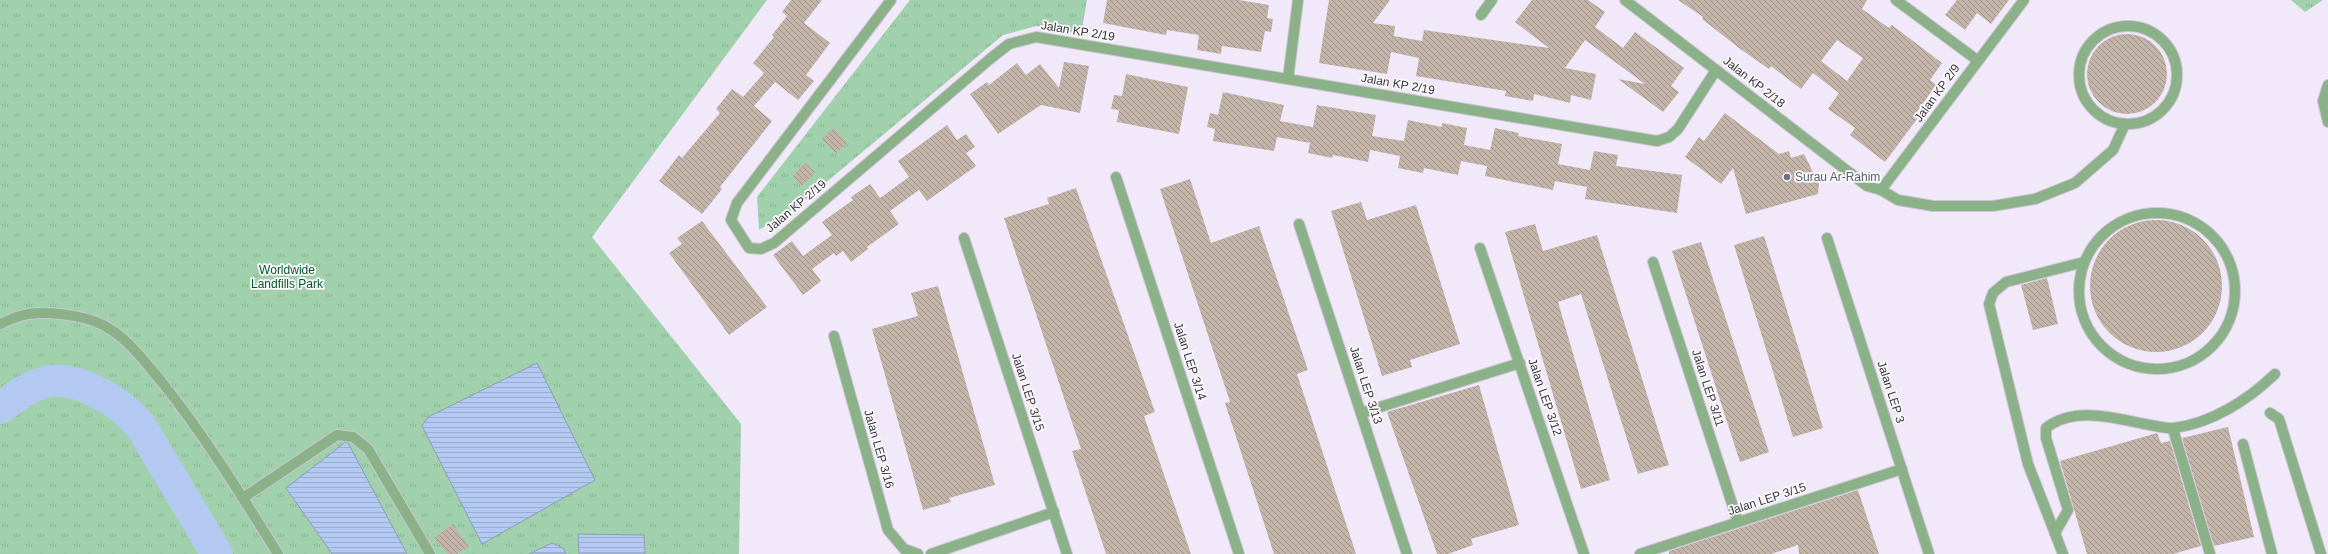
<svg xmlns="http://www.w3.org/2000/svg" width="2328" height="554" viewBox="0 0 2328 554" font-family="Arial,sans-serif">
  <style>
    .park { fill: url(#park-tufts) }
    .water { fill: url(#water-rules); stroke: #8e9cbb }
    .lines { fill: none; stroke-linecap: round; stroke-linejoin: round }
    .river { stroke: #b3c9f2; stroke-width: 32 }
    .building { fill: url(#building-back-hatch); fill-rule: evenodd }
    .minor-casing { stroke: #ccc5d4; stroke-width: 12 }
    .minor { stroke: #8ab187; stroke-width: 10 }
    .worship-dot { fill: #6b7280; stroke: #fbfafd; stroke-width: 1.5 }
    .labels { text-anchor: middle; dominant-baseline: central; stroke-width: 3.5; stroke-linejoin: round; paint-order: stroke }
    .street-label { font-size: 12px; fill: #37343b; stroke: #fbfafd }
    .worship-label { font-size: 12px; fill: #5b616d; stroke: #fbfafd; text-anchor: start }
    .park-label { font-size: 12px; fill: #00582a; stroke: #fbfafd }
  </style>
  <defs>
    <pattern id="park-tufts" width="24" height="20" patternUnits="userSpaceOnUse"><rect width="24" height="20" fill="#a0d1ac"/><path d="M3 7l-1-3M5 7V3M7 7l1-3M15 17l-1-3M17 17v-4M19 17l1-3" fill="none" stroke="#8ab495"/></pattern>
    <pattern id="water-rules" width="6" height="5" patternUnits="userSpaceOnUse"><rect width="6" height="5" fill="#b3c9f2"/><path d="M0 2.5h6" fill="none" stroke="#9badd0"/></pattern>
    <pattern id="building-back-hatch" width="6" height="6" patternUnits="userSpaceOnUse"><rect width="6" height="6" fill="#c3b4a9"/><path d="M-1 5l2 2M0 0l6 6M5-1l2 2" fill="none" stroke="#9f938b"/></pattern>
  </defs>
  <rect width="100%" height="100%" fill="#f1e9fa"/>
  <g class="park">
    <polygon points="0,0 767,0 592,237 741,424 739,554 0,554"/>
    <polygon points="910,0 1087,0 1081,34 1036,26 1003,35 794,209 759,230 757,197"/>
    <polygon points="2291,0 2323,0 2305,12"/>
  </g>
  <g class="water">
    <polygon points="537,363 595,480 482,544 422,426 428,417"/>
    <polygon points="347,441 407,554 332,554 286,488"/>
    <polygon points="578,534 644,535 645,554 579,554"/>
    <polygon points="552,543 563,548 566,554 529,554"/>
  </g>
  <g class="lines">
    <path class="river" d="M0 408C14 398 29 386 46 382 78 375 123 403 142 428L217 554"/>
  </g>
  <g class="building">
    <polygon points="791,0 822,0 804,23 830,43 806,75 814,81 798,100 775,82 754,106 772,121 720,187 722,189 702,214 659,181 679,155 682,158 720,113 716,109 732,89 743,97 764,73 753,63 774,37 772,35 787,16 782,12"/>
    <polygon points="1107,0 1239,0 1269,5 1267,18 1273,19 1271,32 1265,31 1261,52 1222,46 1221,54 1197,50 1199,35 1167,30 1166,35 1103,23"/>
    <polygon points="1329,0 1390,0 1373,23 1395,26 1394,36 1422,41 1424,30 1549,48 1515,22 1532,0 1588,0 1605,12 1595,27 1623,48 1635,32 1684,68 1671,86 1679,92 1663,112 1618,79 1645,84 1585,40 1565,68 1596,74 1591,100 1571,95 1570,103 1534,94 1533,101 1505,96 1506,91 1416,76 1419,58 1391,52 1387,74 1319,63"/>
    <path d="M1678 0H1867L1862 9 1889 28 1892 25 1942 63 1930 80 1936 85 1916 113 1920 115 1885 162 1850 135 1855 128 1828 109 1839 93 1813 73 1801 89 1771 66 1769 69 1739 48 1702 19 1703 17ZM1837 40 1863 58 1847 81 1821 61Z"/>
    <polygon points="1957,0 2009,0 1991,24 1977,13 1965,30 1945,15"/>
    <circle cx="2127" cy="74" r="40"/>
    <polygon points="1064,62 1089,66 1080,113 1041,105 998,134 970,94 987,82 989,85 1017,63 1026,75 1040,64 1059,88"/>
    <polygon points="1126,74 1188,87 1179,134 1117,122 1119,110 1111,109 1114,95 1122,96"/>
    <polygon points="1223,92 1284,105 1280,121 1313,127 1317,105 1376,115 1372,136 1404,141 1408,120 1442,127 1442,123 1467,128 1464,145 1490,150 1495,128 1519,133 1518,136 1562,144 1558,164 1590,170 1594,151 1618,155 1616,166 1682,175 1677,213 1585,199 1587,187 1555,181 1553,190 1485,176 1487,166 1461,161 1458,175 1424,168 1423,173 1398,168 1400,156 1370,150 1368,162 1333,155 1332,158 1308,153 1310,143 1277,137 1274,151 1213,141 1215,129 1207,127 1210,113 1218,115"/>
    <polygon points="1725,113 1779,154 1789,151 1791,158 1804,154 1819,184 1818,194 1746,214 1733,168 1721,184 1685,157 1699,137 1704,141"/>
    <polygon points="947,125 957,140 966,134 975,147 966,153 976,166 927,201 919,190 890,211 899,224 867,247 868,249 851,262 843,251 836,256 834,253 812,269 821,281 803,295 773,255 792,241 803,256 832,235 822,222 853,200 851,197 870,184 880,198 909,177 898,161"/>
    <polygon points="834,128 847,143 836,153 822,139"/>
    <polygon points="805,163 815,172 802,186 793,176"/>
    <polygon points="1190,179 1211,243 1259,226 1308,370 1297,374 1356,554 1274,554 1225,403 1230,402 1160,189"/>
    <polygon points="1076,188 1155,412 1144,416 1191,554 1106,554 1072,451 1081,449 1004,218 1049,204 1047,198"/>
    <polygon points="1361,202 1367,220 1416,205 1460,344 1410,360 1412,367 1382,376 1331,211"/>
    <circle cx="2156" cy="286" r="66"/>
    <polygon points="702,221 767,307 729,335 669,253 682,244 677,238"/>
    <polygon points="1535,224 1543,251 1597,235 1669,465 1638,474 1581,294 1558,302 1610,480 1581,489 1505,232"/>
    <polygon points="1764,236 1823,428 1793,437 1734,245"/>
    <polygon points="1701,242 1769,452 1740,462 1672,251"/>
    <polygon points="2047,278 2058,324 2033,330 2021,285"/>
    <polygon points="938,286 995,485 949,498 951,502 923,510 872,329 918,316 911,293"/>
    <polygon points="1479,385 1519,525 1471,539 1473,545 1448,554 1437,554 1387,412"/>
    <polygon points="2228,427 2254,537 2214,546 2182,438"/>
    <polygon points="2157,433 2161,443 2170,441 2201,546 2173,554 2087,554 2060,461"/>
    <polygon points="1858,490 1879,554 1799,554 1798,545 1771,554 1669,554 1669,551"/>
    <polygon points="453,524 469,546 457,554 447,554 434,538"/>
  </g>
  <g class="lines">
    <defs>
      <g id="minor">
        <polyline points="891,0 737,203 731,220 749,248 761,249 774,243 990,59 1009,44 1036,37 1657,141 1669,137 1678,129 1716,70"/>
        <polyline points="1625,0 1867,186 1881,190 2024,0"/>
        <polyline points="1896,0 1977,60"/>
        <polyline points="1481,15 1492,0"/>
        <circle cx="2128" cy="75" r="49"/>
        <polyline points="1288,79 1298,0"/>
        <polyline points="2328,85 2323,101 2328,122"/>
        <polyline points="1116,177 1239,554"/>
        <polyline points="1881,190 1898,200 1933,206 1993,206 2035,199 2075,183 2113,150 2125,124"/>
        <circle cx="2157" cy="291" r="78"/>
        <polyline points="1299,224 1407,554"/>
        <polyline points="964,238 1067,554"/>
        <polyline points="1827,238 1929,554"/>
        <polyline points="1480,248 1584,554"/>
        <polyline points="1653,262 1738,522"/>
        <path d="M0 324C6 321 13 318 20 316 41 309 83 315 103 325 127 337 144 361 161 381 205 436 241 495 278 554"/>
        <polyline points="834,336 888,530 904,549 918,554"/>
        <polyline points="1361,413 1520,363"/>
        <polyline points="2270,413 2279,419 2321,554"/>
        <polyline points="2173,429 2210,554"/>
        <polyline points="2243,444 2272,554"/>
        <polyline points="243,498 337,435 353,437 368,449 430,554"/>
        <path d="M2055 533 2068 510 2046 438V428C2075 405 2117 419 2150 425 2157 426 2167 429 2174 428 2212 423 2248 400 2275 374"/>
        <polyline points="931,554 1054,512"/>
        <polyline points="1640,554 1902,469"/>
        <polyline points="2063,554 2028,464 1989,304 1993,293 2006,282 2084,262"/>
      </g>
    </defs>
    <use href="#minor" class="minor-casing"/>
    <use href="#minor" class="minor"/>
  </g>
  <circle class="worship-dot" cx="1787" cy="177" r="4"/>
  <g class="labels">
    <g class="street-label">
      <text transform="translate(1078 31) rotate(9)">Jalan KP 2/19</text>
      <text transform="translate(1754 82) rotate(38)">Jalan KP 2/18</text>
      <text transform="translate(1398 84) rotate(10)">Jalan KP 2/19</text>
      <text transform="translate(1937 93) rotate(-54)">Jalan KP 2/9</text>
      <text transform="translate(796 206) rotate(-40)">Jalan KP 2/19</text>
      <text transform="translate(1190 361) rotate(72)">Jalan LEP 3/14</text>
      <text transform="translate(1366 385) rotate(72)">Jalan LEP 3/13</text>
      <text transform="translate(1708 388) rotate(72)">Jalan LEP 3/11</text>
      <text transform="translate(1028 392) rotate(72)">Jalan LEP 3/15</text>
      <text transform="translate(1891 392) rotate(72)">Jalan LEP 3</text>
      <text transform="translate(1545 397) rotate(71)">Jalan LEP 3/12</text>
      <text transform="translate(879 449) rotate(74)">Jalan LEP 3/16</text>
      <text transform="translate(1767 499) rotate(-18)">Jalan LEP 3/15</text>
    </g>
    <g class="worship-label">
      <text x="1795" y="177">Surau Ar-Rahim</text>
    </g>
    <g class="park-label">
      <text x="287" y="270">Worldwide<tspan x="287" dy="14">Landfills Park</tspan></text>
    </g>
  </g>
</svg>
